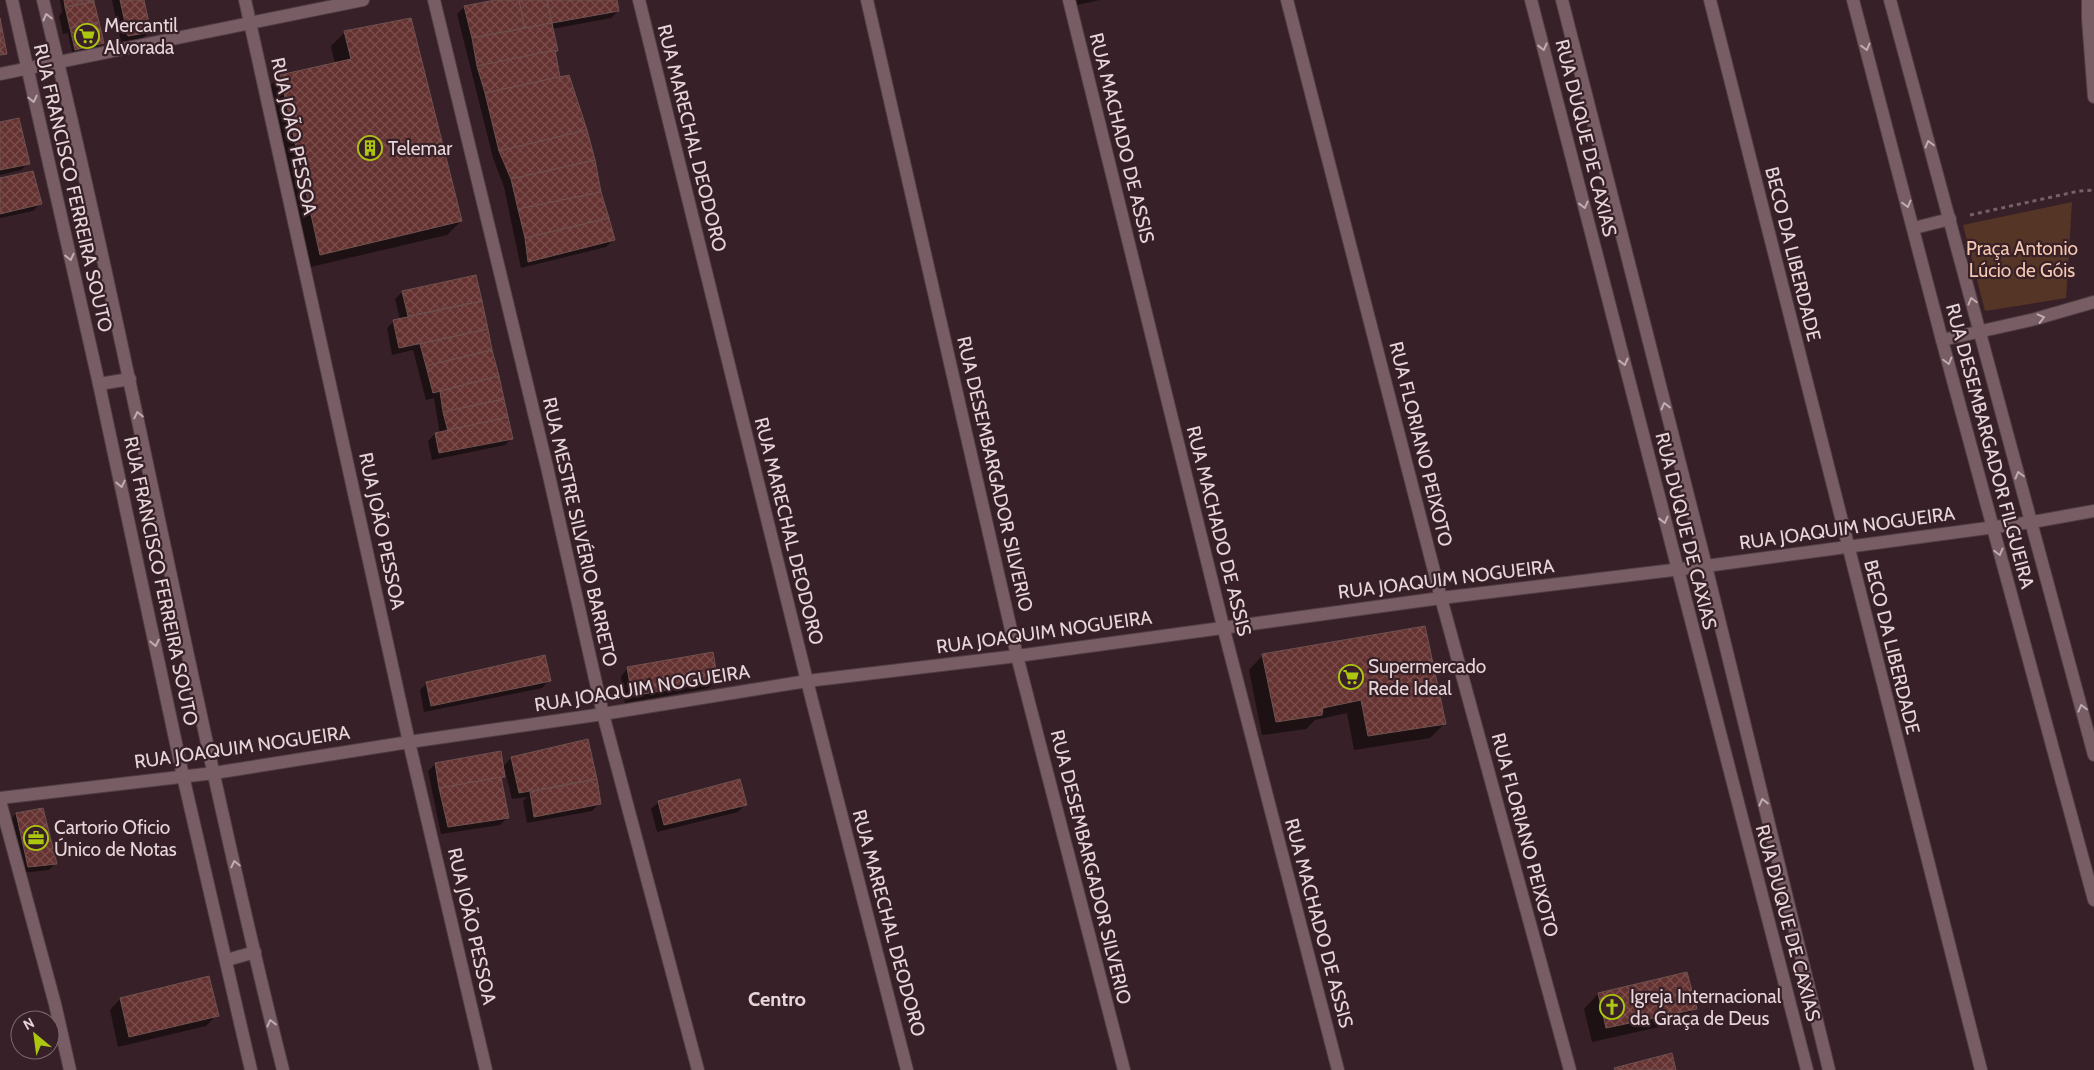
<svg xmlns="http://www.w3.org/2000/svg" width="2094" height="1070" viewBox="0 0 2094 1070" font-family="Cabin,sans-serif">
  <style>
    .green { fill: #553525 }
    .shadow { fill: #0007 }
    .building { fill: url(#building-cross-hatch); stroke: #6e5250 }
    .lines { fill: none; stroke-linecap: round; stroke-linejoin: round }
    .street-casing { stroke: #513e45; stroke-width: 14 }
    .path { stroke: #766167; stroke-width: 3; stroke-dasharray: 4 4; stroke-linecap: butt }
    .street { stroke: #785d65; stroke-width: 12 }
    .oneway { stroke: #c0acb1 }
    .labels { text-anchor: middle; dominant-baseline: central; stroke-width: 4.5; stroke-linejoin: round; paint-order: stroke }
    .poi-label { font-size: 19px; fill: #e6d6da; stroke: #372027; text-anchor: start }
    .street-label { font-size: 19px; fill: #e6d6da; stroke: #372027 }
    .park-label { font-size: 19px; fill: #f5c7b0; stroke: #372027 }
    .neighbourhood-label { font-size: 20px; font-weight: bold; fill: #e6d6da; stroke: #372027 }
  </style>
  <defs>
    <pattern id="building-cross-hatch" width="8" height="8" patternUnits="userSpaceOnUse" patternTransform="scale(1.25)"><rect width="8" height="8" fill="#643230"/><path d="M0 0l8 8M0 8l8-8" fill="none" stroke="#7a4f4d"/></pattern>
  </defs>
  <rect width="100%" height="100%" fill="#372027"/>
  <polygon class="green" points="2072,202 2066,298 1985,311 1963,225"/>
  <g class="shadow">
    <polygon points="60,0 92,0 103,43 100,46 72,52 68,33 63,34 59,16 62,12"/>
    <polygon points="112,0 143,0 150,31 143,38 121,43"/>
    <polygon points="502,0 616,0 618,11 611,18 552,29 557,50 554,53 559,78 600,193 613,240 606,247 521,268 504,187 493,158 457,14 464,7"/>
    <polygon points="1076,0 1100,0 1077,5"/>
    <polygon points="345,32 461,221 447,235 306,268 266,90 280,76 335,64 331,46"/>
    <polygon points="0,123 28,163 21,170 0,175"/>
    <polygon points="0,180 40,204 33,211 0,218"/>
    <polygon points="475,276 512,438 505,445 432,460 428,441 435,434 440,434 434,398 426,400 413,350 392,355 387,328 394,321 400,319 395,299 402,292"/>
    <polygon points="1263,655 1445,723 1430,738 1354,750 1347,713 1315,720 1306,729 1262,735 1249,670"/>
    <polygon points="628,668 716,680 709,688 625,703 621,676"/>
    <polygon points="549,680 542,688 424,712 420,690 427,683"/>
    <polygon points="587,741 600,803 592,811 527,823 523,801 527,797 512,799 505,770 503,770 504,776 500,780 507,818 500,825 441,834 428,771 435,764 503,767 511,758"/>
    <polygon points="659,802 745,805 738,812 657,832 651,809"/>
    <polygon points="16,814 56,863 49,870 21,873 9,821"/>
    <polygon points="1686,973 1695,1008 1681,1022 1592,1042 1584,1009 1598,994"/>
    <polygon points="120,999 217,1015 206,1026 118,1047 110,1010"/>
  </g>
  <g class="building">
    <polygon points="64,0 94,0 94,2 65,7"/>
    <polygon points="120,0 144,0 151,32 128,36"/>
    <polygon points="495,0 519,0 525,28 472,38 464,6"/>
    <polygon points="519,0 547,0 552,23 525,28"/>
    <polygon points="547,0 617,0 619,11 552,23"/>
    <polygon points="94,2 99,22 70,28 65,7"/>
    <polygon points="0,18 7,54 0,55"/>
    <polygon points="411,18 462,221 320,255 280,75 351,59 344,31"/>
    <polygon points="99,22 104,43 75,50 70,28"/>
    <polygon points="552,23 558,51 477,66 472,38"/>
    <polygon points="555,50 560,77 485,93 477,66"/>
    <polygon points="569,75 587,130 499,151 485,93"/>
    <polygon points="19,118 30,164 0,170 0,122"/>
    <polygon points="587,130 595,160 511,179 499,151"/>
    <polygon points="595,160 601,192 518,209 511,179"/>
    <polygon points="33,171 42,204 0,214 0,178"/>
    <polygon points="601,192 609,218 525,238 518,209"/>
    <polygon points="609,218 615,240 528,262 525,238"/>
    <polygon points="476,275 482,301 408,316 402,291"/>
    <polygon points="482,301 488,329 399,348 393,320"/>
    <polygon points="488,329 492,350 426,366 420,344"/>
    <polygon points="492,350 499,376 433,393 426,366"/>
    <polygon points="499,376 504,399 443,412 440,391"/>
    <polygon points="504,399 508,417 448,431 443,412"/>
    <polygon points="508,417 513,439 439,453 435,433"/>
    <polygon points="1425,626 1446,724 1368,736 1361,700 1323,708 1322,715 1276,722 1262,654"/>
    <polygon points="713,652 718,681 632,696 627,667"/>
    <polygon points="545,655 551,681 431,706 426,682"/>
    <polygon points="588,739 597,779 519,793 511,757"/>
    <polygon points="501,751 505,777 439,788 435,763"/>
    <polygon points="501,777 509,818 448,827 439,788"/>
    <polygon points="597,779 601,804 534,817 530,792"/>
    <polygon points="740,779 747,805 664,825 658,801"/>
    <polygon points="43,808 57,864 28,867 16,813"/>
    <polygon points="1687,972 1697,1009 1606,1028 1598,993"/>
    <polygon points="209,976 219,1016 129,1037 120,998"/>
    <polygon points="1672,1053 1676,1070 1615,1070 1614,1068"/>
  </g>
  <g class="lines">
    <defs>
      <g id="street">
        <polyline points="12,0 99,384 183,776 251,1070"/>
        <path d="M43 0C130 355 194 715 283 1070"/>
        <polyline points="245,0 409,742 486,1070"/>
        <polyline points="434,0 547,467 603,714 698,1070"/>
        <polyline points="639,0 807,681 907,1070"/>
        <polyline points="867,0 1017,656 1124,1070"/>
        <polyline points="1069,0 1223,626 1338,1070"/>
        <polyline points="1287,0 1441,598 1570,1070"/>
        <polyline points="1531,0 1807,1070"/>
        <polyline points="1562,0 1706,566 1829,1070"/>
        <polyline points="1710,0 1981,1070"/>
        <polyline points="1853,0 1942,340 2094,900"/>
        <polyline points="1890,0 2094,755"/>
        <polyline points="2088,0 2088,19 2094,97"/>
        <polyline points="0,74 363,0"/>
        <polyline points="1914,228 1950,219"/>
        <polyline points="1942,340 2035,319 2094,302"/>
        <polyline points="99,384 130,379"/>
        <polyline points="0,798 214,773 409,742 603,714 807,681 1017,656 1441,598 1706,566 2032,522 2094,511"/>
        <polyline points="0,801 55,1004 70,1070"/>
        <polyline points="227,960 255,952"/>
      </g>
    </defs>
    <use href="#street" class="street-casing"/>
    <polyline class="path" points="1970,215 2079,191 2094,190"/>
    <use href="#street" class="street"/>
  </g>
  <defs><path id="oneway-chevron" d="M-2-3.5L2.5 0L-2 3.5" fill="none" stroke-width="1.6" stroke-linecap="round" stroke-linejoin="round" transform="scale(1.25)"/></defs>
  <g class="oneway">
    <use href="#oneway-chevron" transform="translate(47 17) rotate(-104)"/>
    <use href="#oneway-chevron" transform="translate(1543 47) rotate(76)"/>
    <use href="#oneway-chevron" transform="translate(1866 47) rotate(75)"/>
    <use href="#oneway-chevron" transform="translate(33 99) rotate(77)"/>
    <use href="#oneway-chevron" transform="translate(1929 144) rotate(-105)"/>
    <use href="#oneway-chevron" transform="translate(1907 204) rotate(75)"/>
    <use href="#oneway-chevron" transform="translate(1584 205) rotate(76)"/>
    <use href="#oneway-chevron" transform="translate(70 257) rotate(77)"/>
    <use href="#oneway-chevron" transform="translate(1972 301) rotate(-105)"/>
    <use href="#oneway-chevron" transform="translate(2041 318) rotate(-14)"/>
    <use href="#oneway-chevron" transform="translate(1948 361) rotate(75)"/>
    <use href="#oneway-chevron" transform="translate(1624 362) rotate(76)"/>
    <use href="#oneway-chevron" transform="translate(1665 406) rotate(-104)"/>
    <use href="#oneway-chevron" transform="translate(138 415) rotate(-102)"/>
    <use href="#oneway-chevron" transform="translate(2019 475) rotate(-105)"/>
    <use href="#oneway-chevron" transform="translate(121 484) rotate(78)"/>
    <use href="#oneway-chevron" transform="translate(1664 520) rotate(76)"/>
    <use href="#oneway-chevron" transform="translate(1999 552) rotate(75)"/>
    <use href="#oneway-chevron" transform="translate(155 643) rotate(78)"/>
    <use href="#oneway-chevron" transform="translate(2082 708) rotate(-105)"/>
    <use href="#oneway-chevron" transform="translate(1763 802) rotate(-104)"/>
    <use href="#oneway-chevron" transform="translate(235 864) rotate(-103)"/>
    <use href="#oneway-chevron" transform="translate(271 1023) rotate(-104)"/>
  </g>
  <defs>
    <symbol id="supermarket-ring" viewBox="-11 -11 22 22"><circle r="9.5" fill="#372027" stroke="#adc60f" stroke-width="1.5"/><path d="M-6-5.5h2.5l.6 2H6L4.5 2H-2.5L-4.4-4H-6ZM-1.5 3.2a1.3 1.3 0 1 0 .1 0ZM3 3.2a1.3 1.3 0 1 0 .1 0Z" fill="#adc60f"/></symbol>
    <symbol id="building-ring" viewBox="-11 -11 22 22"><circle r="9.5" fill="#372027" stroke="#adc60f" stroke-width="1.5"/><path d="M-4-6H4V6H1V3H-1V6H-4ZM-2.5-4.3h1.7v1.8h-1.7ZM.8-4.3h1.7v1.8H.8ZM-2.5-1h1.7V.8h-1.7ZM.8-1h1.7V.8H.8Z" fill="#adc60f"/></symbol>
    <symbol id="office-ring" viewBox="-11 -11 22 22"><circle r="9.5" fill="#372027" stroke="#adc60f" stroke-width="1.5"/><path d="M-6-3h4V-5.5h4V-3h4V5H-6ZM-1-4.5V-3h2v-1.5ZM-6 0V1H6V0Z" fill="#adc60f"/></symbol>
    <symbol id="church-ring" viewBox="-11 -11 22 22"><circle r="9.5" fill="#372027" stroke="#adc60f" stroke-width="1.5"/><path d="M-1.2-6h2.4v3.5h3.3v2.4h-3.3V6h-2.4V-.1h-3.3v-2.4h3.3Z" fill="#adc60f"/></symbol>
  </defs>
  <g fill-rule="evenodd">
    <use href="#supermarket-ring" x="73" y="22" width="28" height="28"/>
    <use href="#building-ring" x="356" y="134" width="28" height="28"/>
    <use href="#supermarket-ring" x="1337" y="663" width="28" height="28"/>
    <use href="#office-ring" x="22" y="824" width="28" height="28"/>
    <use href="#church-ring" x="1598" y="993" width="28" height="28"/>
  </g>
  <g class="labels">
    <g class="poi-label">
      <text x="104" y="25">Mercantil<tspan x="104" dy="22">Alvorada</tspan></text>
      <text x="388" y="148">Telemar</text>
      <text x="1368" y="666">Supermercado<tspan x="1368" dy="22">Rede Ideal</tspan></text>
      <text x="54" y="827">Cartorio Oficio<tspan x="54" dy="22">Único de Notas</tspan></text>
      <text x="1630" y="996">Igreja Internacional<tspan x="1630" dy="22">da Graça de Deus</tspan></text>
    </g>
    <g class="street-label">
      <text transform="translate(294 136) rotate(78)">RUA JOÃO PESSOA</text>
      <text transform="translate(692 138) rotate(76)">RUA MARECHAL DEODORO</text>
      <text transform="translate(1122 138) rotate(76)">RUA MACHADO DE ASSIS</text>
      <text transform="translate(1586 138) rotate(76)">RUA DUQUE DE CAXIAS</text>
      <text transform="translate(73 188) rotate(77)">RUA FRANCISCO FERREIRA SOUTO</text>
      <text transform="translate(1793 254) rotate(76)">BECO DA LIBERDADE</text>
      <text transform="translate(1421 444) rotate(76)">RUA FLORIANO PEIXOTO</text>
      <text transform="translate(1990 446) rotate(75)">RUA DESEMBARGADOR FILGUEIRA</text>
      <text transform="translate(995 474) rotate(77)">RUA DESEMBARGADOR SILVERIO</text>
      <text transform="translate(1847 528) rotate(-8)">RUA JOAQUIM NOGUEIRA</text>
      <text transform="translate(382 531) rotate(78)">RUA JOÃO PESSOA</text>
      <text transform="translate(789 531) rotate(76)">RUA MARECHAL DEODORO</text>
      <text transform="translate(1219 531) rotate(76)">RUA MACHADO DE ASSIS</text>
      <text transform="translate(1686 531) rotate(76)">RUA DUQUE DE CAXIAS</text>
      <text transform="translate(580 532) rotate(77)">RUA MESTRE SILVÉRIO BARRETO</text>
      <text transform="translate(1446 579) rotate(-7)">RUA JOAQUIM NOGUEIRA</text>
      <text transform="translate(161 581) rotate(78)">RUA FRANCISCO FERREIRA SOUTO</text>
      <text transform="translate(1044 632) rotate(-8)">RUA JOAQUIM NOGUEIRA</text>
      <text transform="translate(1892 647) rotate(76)">BECO DA LIBERDADE</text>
      <text transform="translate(642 688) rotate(-9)">RUA JOAQUIM NOGUEIRA</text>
      <text transform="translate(242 747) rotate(-8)">RUA JOAQUIM NOGUEIRA</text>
      <text transform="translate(1525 835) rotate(75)">RUA FLORIANO PEIXOTO</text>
      <text transform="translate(1091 867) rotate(76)">RUA DESEMBARGADOR SILVERIO</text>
      <text transform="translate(889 923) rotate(75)">RUA MARECHAL DEODORO</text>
      <text transform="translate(1319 923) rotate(75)">RUA MACHADO DE ASSIS</text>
      <text transform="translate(1788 923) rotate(75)">RUA DUQUE DE CAXIAS</text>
      <text transform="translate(472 926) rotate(77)">RUA JOÃO PESSOA</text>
    </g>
    <g class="park-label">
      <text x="2022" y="248">Praça Antonio<tspan x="2022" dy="22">Lúcio de Góis</tspan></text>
    </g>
    <g class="neighbourhood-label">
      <text x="777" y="999">Centro</text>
    </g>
  </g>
  <g transform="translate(35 1035) rotate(331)"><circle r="24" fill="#372027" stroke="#7d696f"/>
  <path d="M0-4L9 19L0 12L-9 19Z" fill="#adc60f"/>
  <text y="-8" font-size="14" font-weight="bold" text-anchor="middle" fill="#e6d6da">N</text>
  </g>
</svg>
